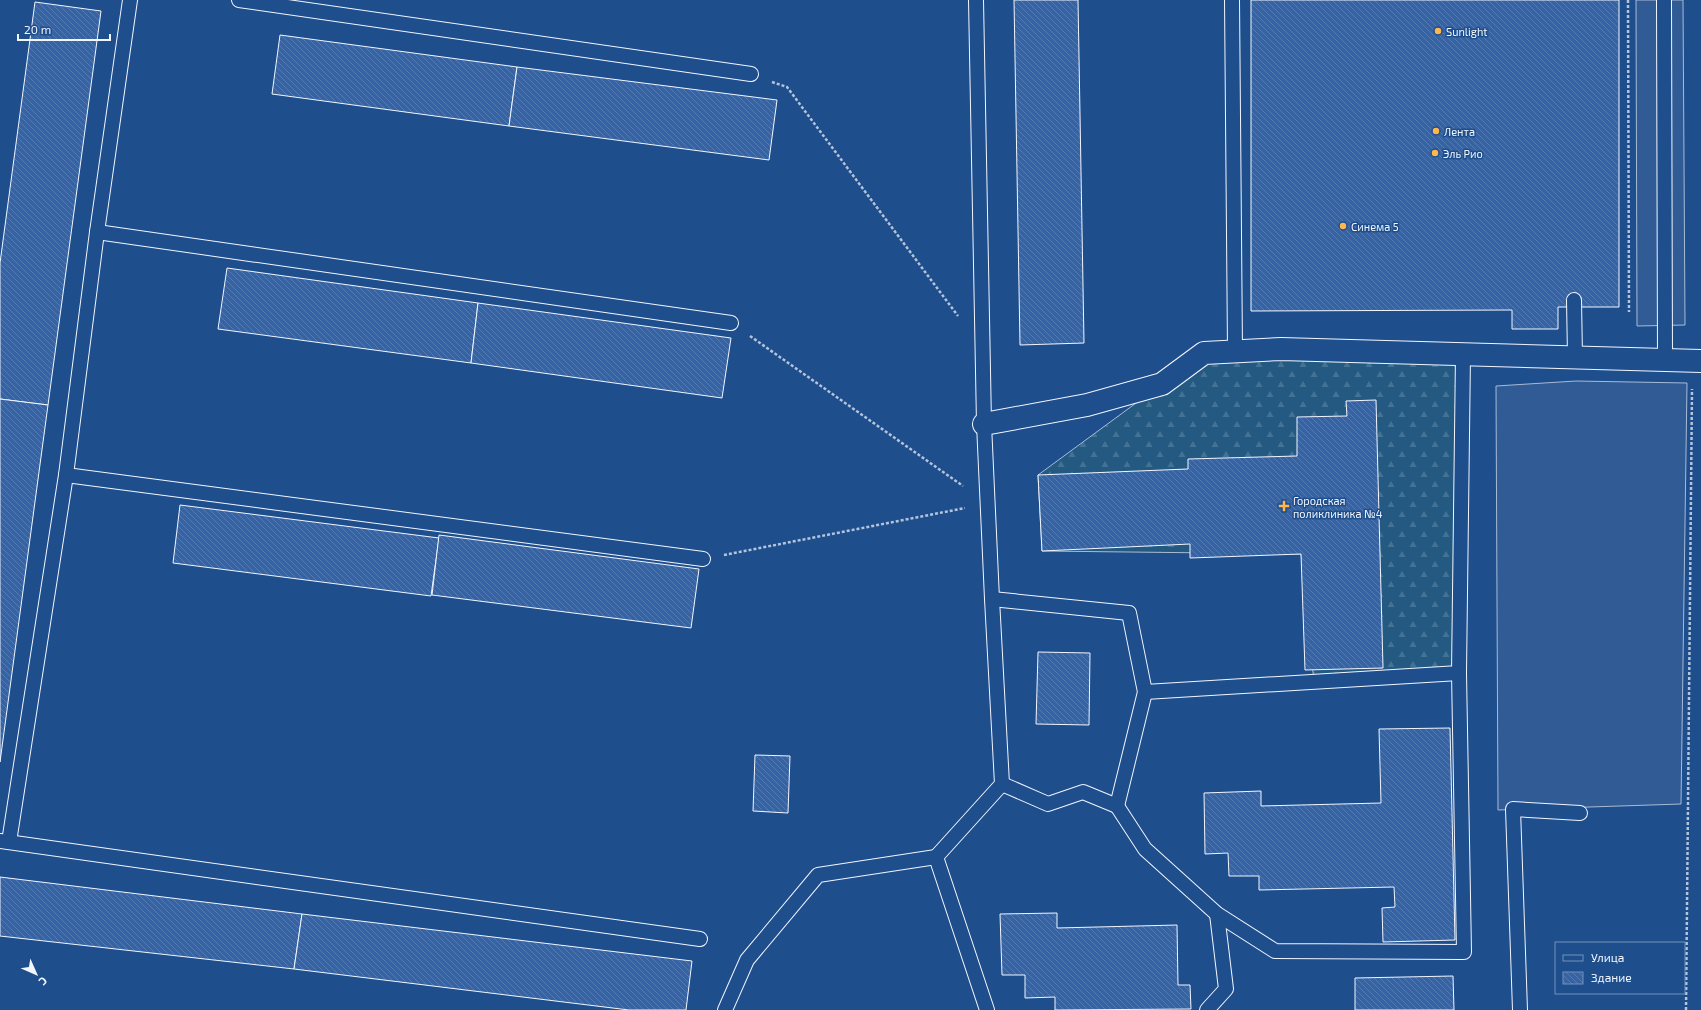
<svg xmlns="http://www.w3.org/2000/svg" width="1701" height="1010" viewBox="0 0 1701 1010" font-family="'Exo 2',sans-serif">
  <style>
    .forest { fill: url(#forest-firs); stroke: #a8bbd7 }
    .parking { fill: #305b95; stroke: #a8bbd7 }
    .building { fill: url(#building-back-hatch); stroke: #f2f6ff }
    .lines { fill: none; stroke-linecap: round; stroke-linejoin: round }
    .service-casing { stroke: #f2f6ff; stroke-width: 16 }
    .minor-casing { stroke: #f2f6ff; stroke-width: 24 }
    .path { stroke: #b3c4dc; stroke-width: 2.5; stroke-dasharray: 3 2; stroke-linecap: butt }
    .service { stroke: #1f4e8c; stroke-width: 14 }
    .minor { stroke: #1f4e8c; stroke-width: 22 }
    .poi-dot { fill: #ffb74d; stroke: #1f4e8c; stroke-width: 1.5 }
    .labels { text-anchor: middle; dominant-baseline: central; stroke-width: 3; stroke-linejoin: round; paint-order: stroke }
    .poi-label { font-size: 11px; fill: #f2f6ff; stroke: #1f4e8c; text-anchor: start }
  </style>
  <defs>
    <pattern id="forest-firs" width="22" height="20" patternUnits="userSpaceOnUse"><rect width="22" height="20" fill="#245a82"/><path d="M5 1l3.5 6h-7zM16 11l3.5 6h-7z" fill="#447295"/></pattern>
    <pattern id="building-back-hatch" width="6" height="6" patternUnits="userSpaceOnUse"><rect width="6" height="6" fill="#3563a3"/><path d="M-1 5l2 2M0 0l6 6M5-1l2 2" fill="none" stroke="#537ab1"/></pattern>
  </defs>
  <rect width="100%" height="100%" fill="#1f4e8c"/>
  <polygon class="forest" points="1235,351 1463,354 1459,673 1314,682 1301,554 1042,551 1038,475 1162,384"/>
  <g class="parking">
    <polygon points="1636,0 1683,0 1685,325 1637,326"/>
    <polygon points="1576,381 1687,383 1681,804 1498,810 1496,386"/>
  </g>
  <g class="building">
    <polygon points="1014,0 1078,0 1084,343 1020,345"/>
    <polygon points="1251,0 1619,0 1619,307 1558,307 1558,329 1512,329 1512,310 1251,311"/>
    <polygon points="35,2 101,11 48,405 0,399 0,263"/>
    <polygon points="280,35 517,67 509,126 272,94"/>
    <polygon points="517,67 777,100 769,160 509,126"/>
    <polygon points="227,268 478,303 471,363 218,329"/>
    <polygon points="478,303 731,338 722,398 471,363"/>
    <polygon points="0,399 48,405 0,762"/>
    <polygon points="1376,400 1383,668 1305,670 1301,554 1190,558 1190,544 1042,551 1038,475 1188,469 1188,459 1297,456 1297,417 1347,416 1346,401"/>
    <polygon points="180,505 439,538 431,596 173,563"/>
    <polygon points="439,535 699,569 691,628 432,595"/>
    <polygon points="1038,652 1090,653 1089,725 1036,724"/>
    <polygon points="1450,728 1455,940 1383,942 1382,908 1395,907 1394,887 1259,890 1259,876 1229,876 1228,853 1205,854 1204,793 1261,791 1261,806 1381,803 1379,729"/>
    <polygon points="755,755 790,756 788,813 753,811"/>
    <polygon points="0,877 302,914 294,969 0,936"/>
    <polygon points="1057,913 1057,928 1177,925 1178,985 1190,985 1191,1009 1055,1010 1055,997 1025,998 1025,975 1002,975 1000,914"/>
    <polygon points="302,914 692,961 686,1010 629,1010 294,969"/>
    <polygon points="1453,976 1454,1010 1355,1010 1355,978"/>
  </g>
  <g class="lines">
    <defs>
      <g id="service">
        <polyline points="239,0 751,74"/>
        <polyline points="976,0 984,424 992,599 1002,784 936,857 987,1010"/>
        <polyline points="1232,0 1235,351"/>
        <polyline points="1664,0 1665,360"/>
        <polyline points="97,232 731,323"/>
        <polyline points="1574,300 1575,357"/>
        <polyline points="66,475 703,559"/>
        <polyline points="992,599 1129,613 1145,692 1117,806 1083,792 1048,804 1002,784"/>
        <polyline points="1145,692 1459,673 1463,354"/>
        <polyline points="1117,806 1145,849 1217,914 1275,951 1464,952 1459,673"/>
        <polyline points="0,841 700,939"/>
        <polyline points="9,842 66,475 97,232 130,0"/>
        <polyline points="725,1010 747,960 818,875 936,857"/>
        <polyline points="1207,1010 1226,989 1217,914"/>
        <polyline points="1520,1010 1513,809 1580,813"/>
      </g>
      <polyline id="minor" points="984,424 1087,405 1162,384 1204,353 1281,349 1701,361"/>
    </defs>
    <use href="#service" class="service-casing"/>
    <use href="#minor" class="minor-casing"/>
    <g class="path">
      <polyline points="1628,0 1629,312"/>
      <polyline points="772,82 787,87 958,316"/>
      <polyline points="750,336 963,486"/>
      <polyline points="724,555 965,508"/>
      <polyline points="1686,1010 1692,389"/>
    </g>
    <use href="#service" class="service"/>
    <use href="#minor" class="minor"/>
  </g>
  <g class="poi-dot">
    <circle cx="1438" cy="31" r="4"/>
    <circle cx="1436" cy="131" r="4"/>
    <circle cx="1435" cy="153" r="4"/>
    <circle cx="1343" cy="226" r="4"/>
    <path d="M1282 500h4v4h4v4h-4v4h-4v-4h-4v-4h4z"/>
  </g>
  <g class="labels">
    <g class="poi-label">
      <text x="1446" y="31">Sunlight</text>
      <text x="1444" y="131">Лента</text>
      <text x="1443" y="153">Эль Рио</text>
      <text x="1351" y="226">Синема 5</text>
      <text x="1293" y="500">Городская<tspan x="1293" dy="13">поликлиника №4</tspan></text>
    </g>
  </g>
  <rect x="1555" y="942" width="130" height="52" fill="#1f4e8c" stroke="#7391ba"/>
  <rect x="1563" y="955" width="20" height="6" fill="#1f4e8c" stroke="#7391ba"/>
  <text x="1591" y="962" font-size="12" fill="#f2f6ff">Улица</text>
  <rect x="1563" y="972" width="20" height="12" fill="url(#building-back-hatch)" stroke="#7391ba"/>
  <text x="1591" y="982" font-size="12" fill="#f2f6ff">Здание</text>
  <g transform="translate(36 974) rotate(135)" stroke="#1f4e8c" stroke-width="3" paint-order="stroke">
  <path d="M0-3L7 15L0 10L-7 15Z" fill="#f2f6ff"/>
  <text y="-6" font-size="11" font-weight="bold" text-anchor="middle" fill="#f2f6ff">С</text>
  </g>
  <path d="M18 34v6h92v-6" fill="none" stroke="#f2f6ff" stroke-width="2"/>
  <text x="24" y="34" font-size="12" fill="#f2f6ff" stroke="#1f4e8c" stroke-width="3" paint-order="stroke">20 m</text>
</svg>
